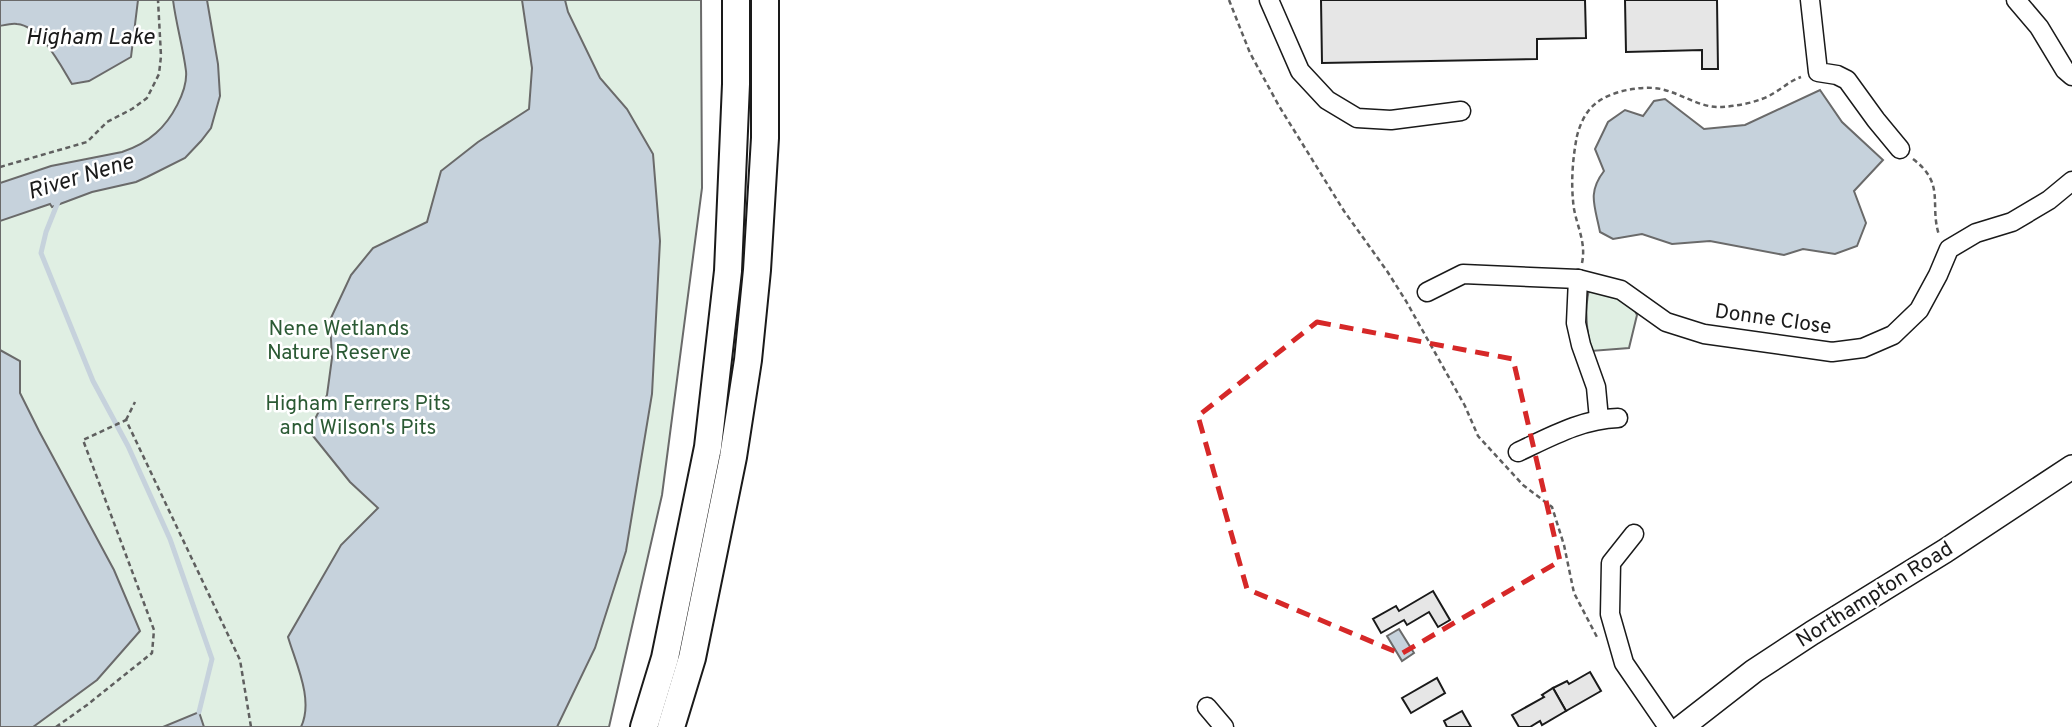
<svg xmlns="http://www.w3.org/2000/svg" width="2072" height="727" viewBox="0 0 2072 727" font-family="Overpass,sans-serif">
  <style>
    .green { fill: #e0efe3; stroke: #6a6a6a; stroke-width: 2 }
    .water { fill: #c6d2dc; stroke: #6a6a6a; stroke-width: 2 }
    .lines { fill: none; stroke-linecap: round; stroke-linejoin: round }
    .stream { stroke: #c6d2dc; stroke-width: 5 }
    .building { fill: #e6e6e6; stroke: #1a1a1a; stroke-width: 2 }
    .minor-casing { stroke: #1a1a1a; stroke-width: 21 }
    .major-casing { stroke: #1a1a1a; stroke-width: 26 }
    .highway-casing { stroke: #1a1a1a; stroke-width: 30 }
    .path { stroke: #5f5f5f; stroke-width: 2.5; stroke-dasharray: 5 3.5; stroke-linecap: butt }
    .minor { stroke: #fff; stroke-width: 18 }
    .major { stroke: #fff; stroke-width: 23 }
    .highway { stroke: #fff; stroke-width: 26 }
    .marked { fill: none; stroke: #d62828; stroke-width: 5; stroke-dasharray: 14 9; stroke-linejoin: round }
    .labels { text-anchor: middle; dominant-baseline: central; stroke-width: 5; stroke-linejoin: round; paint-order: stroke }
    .street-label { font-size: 21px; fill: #1a1a1a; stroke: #fff }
    .park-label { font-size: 21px; fill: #2b5a34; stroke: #fff }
    .water-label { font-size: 23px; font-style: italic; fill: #1a1a1a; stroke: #fff }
  </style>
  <rect width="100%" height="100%" fill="#fff"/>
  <g class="green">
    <polygon points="0,0 701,0 702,188 662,495 609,727 0,727"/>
    <path d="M1596 288 1632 304 1637 315 1629 348 1591 351C1587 331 1584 310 1589 290Z"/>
  </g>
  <g class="water">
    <path d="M0 0H138L131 57 89 81 72 84C61 66 41 26 17 24 12 23 5 25 0 26Z"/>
    <path d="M173 0H207L218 64 220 96 211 128 201 141 185 158 147 177 136 182 92 192 52 207 50 204 0 221V183L51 166 122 152C134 148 146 142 156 133 171 120 188 91 186 71 183 47 176 24 173 0Z"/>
    <path d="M522 0H565L568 12 600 78 627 109 653 154 660 241 652 394 626 551 595 648 557 727H301C314 700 296 664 288 637L341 545 378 508 350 482 309 431 327 395 332 358 330 320 351 275 373 248 427 222 441 171 478 142 529 109 532 68Z"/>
    <path d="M1820 90 1842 122 1883 160 1854 191 1866 223 1857 246 1835 254 1803 249 1784 255 1710 241 1672 244 1642 234 1613 239 1600 232C1595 206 1587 193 1604 171L1595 149 1608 122 1625 110 1643 116 1654 101 1665 99 1704 129 1745 125Z"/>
    <polygon points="0,350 20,361 20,393 39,431 114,570 140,631 97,680 33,727 0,727"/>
    <polygon points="1399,629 1414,653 1402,661 1387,636"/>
    <polygon points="199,712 204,727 163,727"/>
  </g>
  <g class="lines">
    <polyline class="stream" points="58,202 46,232 41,253 93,381 128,446 170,539 212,659 199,712"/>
  </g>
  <g class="building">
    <polygon points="1321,0 1585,0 1586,38 1537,39 1537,59 1322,63"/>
    <polygon points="1625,0 1717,0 1718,69 1702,69 1702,50 1626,52"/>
    <polygon points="1433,591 1450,620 1438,627 1429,612 1407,625 1404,620 1381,633 1373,619 1396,606 1399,611"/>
    <polygon points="1590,672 1601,691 1566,711 1553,688 1567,681 1569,684"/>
    <polygon points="1437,678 1445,693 1411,713 1402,698"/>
    <polygon points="1553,688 1566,711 1542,725 1540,721 1530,727 1519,727 1512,715 1544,697 1542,695"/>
    <polygon points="1462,711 1471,727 1447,727 1444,721"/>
  </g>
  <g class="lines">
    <defs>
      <g id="minor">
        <polyline points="1269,0 1300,71 1327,100 1357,118 1391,120 1461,111"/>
        <polyline points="1810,0 1818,72 1837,75 1847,80 1876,120 1900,149"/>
        <polyline points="2016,0 2039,27 2065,70 2072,76"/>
        <polyline points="1578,279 1576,323 1581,345 1596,387 1599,419"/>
        <polyline points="1427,292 1463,274 1578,279 1621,290 1666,322 1704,334 1832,352 1863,348 1893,335 1919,310 1938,275 1949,249 1976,233 2012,222 2049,200 2072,181"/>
        <path d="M1518 452C1550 437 1582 419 1618 418"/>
        <polyline points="1634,534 1611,563 1610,614 1624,663 1668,727"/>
        <polyline points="1207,707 1224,727"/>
      </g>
      <polyline id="major" points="1682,727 1754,671 1812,633 1945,551 2072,467"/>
      <g id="highway">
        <polyline points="644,727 665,658 708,447 728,271 736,84 736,0"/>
        <polyline points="671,727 692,658 733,457 748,360 757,270 765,138 765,0"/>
      </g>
    </defs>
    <use href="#minor" class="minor-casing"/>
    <use href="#major" class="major-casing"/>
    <use href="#highway" class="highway-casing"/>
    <g class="path">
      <polyline points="1229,0 1250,53 1279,106 1344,211 1387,271 1406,301 1465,406 1478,436 1523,485 1552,507 1564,545 1574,593 1598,639"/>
      <path d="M1913 159C1946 184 1929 204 1939 235"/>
      <polyline points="0,167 87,142 107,122 132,109 147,98 159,74 161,56 158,0"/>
      <path d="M1582 263C1587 240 1574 222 1573 200 1571 180 1573 156 1577 136 1580 124 1586 111 1595 104 1610 91 1642 85 1661 89 1683 94 1699 108 1722 107 1738 106 1760 102 1774 93 1784 87 1790 81 1801 77"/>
      <polyline points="126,420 135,402"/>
      <polyline points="56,727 87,705 152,653 154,630 83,440 126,420 240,660 251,727"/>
    </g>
    <use href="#minor" class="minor"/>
    <use href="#major" class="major"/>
    <use href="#highway" class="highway"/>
  </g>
  <path class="marked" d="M1317 322 1513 359 1560 561 1401 654 1247 589 1198 416Z"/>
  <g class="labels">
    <g class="street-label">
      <text transform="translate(1773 320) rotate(8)">Donne Close</text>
      <text transform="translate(1875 595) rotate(-32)">Northampton Road</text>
    </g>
    <g class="park-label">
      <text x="339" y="329">Nene Wetlands<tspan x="339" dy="24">Nature Reserve</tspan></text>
      <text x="358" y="404">Higham Ferrers Pits<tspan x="358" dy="24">and Wilson's Pits</tspan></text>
    </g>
    <g class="water-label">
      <text x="90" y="38">Higham Lake</text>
      <text transform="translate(81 178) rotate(-17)">River Nene</text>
    </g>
  </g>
</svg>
